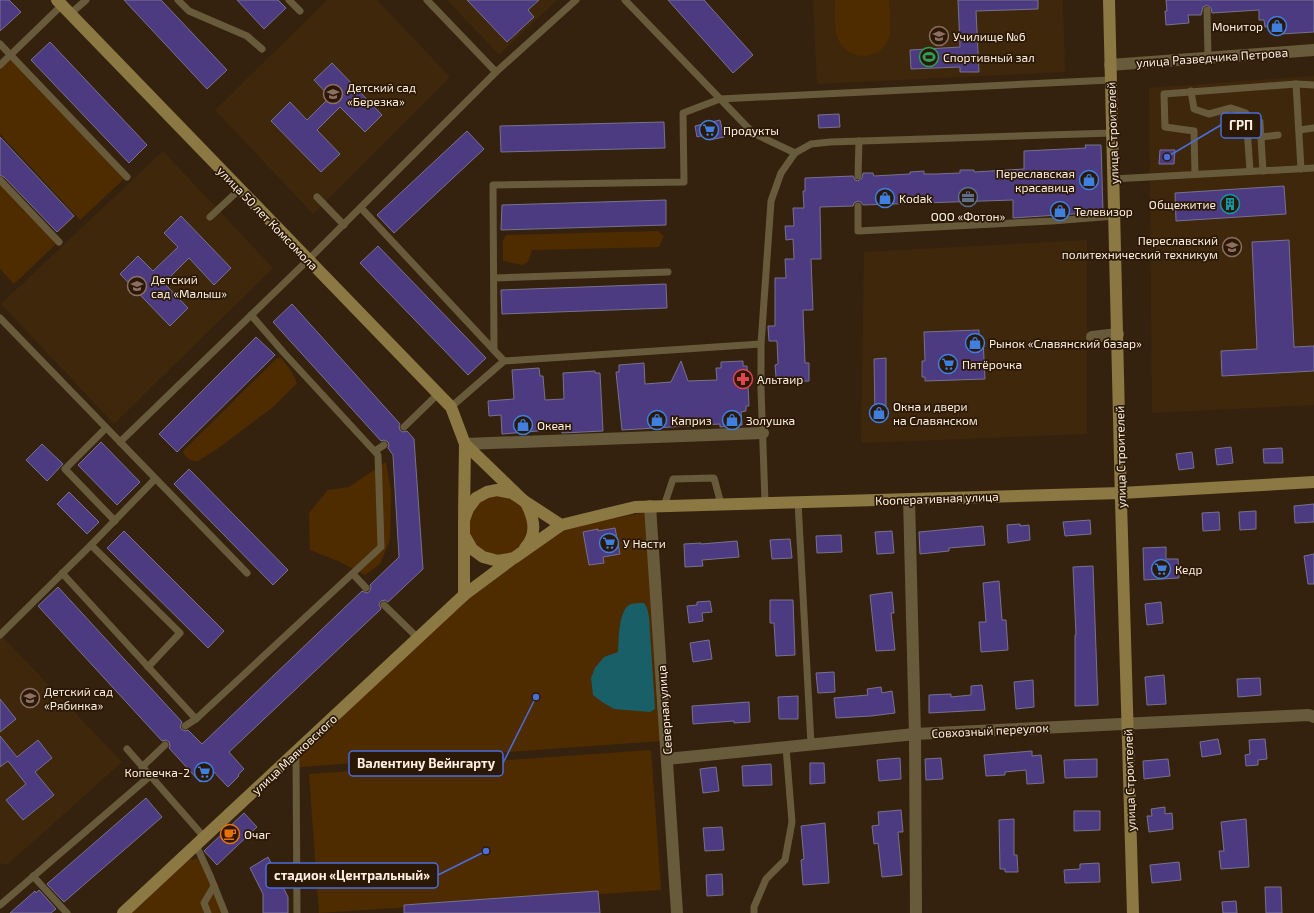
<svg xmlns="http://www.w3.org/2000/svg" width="1314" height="913" viewBox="0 0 1314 913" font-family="'Exo 2',sans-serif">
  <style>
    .built { fill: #3f270c }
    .green { fill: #4e2c00 }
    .water { fill: #195f67 }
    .building { fill: #4c3b81; stroke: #76728e }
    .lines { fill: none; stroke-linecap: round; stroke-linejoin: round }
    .lane { stroke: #685b3b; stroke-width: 7 }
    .street { stroke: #685b3b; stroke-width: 12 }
    .secondary { stroke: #8c7843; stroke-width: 12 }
    .labels { text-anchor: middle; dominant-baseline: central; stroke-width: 3.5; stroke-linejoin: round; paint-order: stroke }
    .poi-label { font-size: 12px; fill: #fdf0e3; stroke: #2b1905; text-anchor: start }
    .street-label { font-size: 12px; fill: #fdf0e3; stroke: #2b1905 }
    .leader { fill: none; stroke: #4a6eda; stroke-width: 1.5 }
    .callout-dot { fill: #4a6eda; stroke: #2b1905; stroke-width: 1.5 }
    .callout { fill: #2b1905; stroke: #4a6eda; stroke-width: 1.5 }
    .callout-label { font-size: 13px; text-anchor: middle; font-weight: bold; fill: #fdf0e3 }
  </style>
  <rect width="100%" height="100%" fill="#35220e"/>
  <g class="built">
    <polygon points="327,0 377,0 450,77 313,214 215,110"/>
    <polygon points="447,0 557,0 499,55"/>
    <polygon points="813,0 1063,0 1065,72 817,84"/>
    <polygon points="1314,76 1314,405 1152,413 1149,88"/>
    <polygon points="163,151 273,268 114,424 1,304"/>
    <polygon points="1087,240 1087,434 861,443 864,252"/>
    <polygon points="0,634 122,762 7,865 0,863"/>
  </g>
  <g class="green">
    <path d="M835 0H889C889 12 893 29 888 40 878 63 845 60 837 37 834 28 835 11 835 0Z"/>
    <polygon points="10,57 126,177 80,220 0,134 0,68"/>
    <polygon points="0,181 58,242 14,284 0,269"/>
    <polygon points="658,231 664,236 659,247 532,250 528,262 522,265 503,261 503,241 506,235"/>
    <path d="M281 358 290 369 297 383 273 407 220 447 198 461C191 462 187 458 183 453L184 450 276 359Z"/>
    <polygon points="386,462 391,491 390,540 380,564 365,575 338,561 310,550 309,513 328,490 349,487"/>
    <path d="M497 493 524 505 530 518 524 547 512 556 484 555 467 535C470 507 469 502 497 493Z"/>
    <polygon points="646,512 661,741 300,767 300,755 467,599 564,529"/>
    <polygon points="651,750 661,890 319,913 309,774"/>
    <polygon points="190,857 192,860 197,858 212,883 223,913 131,913"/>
  </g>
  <path class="water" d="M644 603 647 608 649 617 655 709 650 712 614 709 602 702 593 695 591 678 595 668 604 657 618 652C619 640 618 609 631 604 634 603 640 603 644 603Z"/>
  <g class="building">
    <polygon points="0,0 9,0 21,12 0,31"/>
    <polygon points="124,0 161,0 227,70 207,89"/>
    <polygon points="237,0 278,0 286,8 264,29"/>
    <polygon points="467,0 539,0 528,10 534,17 507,42"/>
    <polygon points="668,0 704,0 753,55 733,73"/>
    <polygon points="958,0 1038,0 1038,9 976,11 979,72 960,72 960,67 911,69 910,50 960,47"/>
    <polygon points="1166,0 1314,0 1314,32 1281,34 1281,32 1277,32 1277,26 1265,27 1264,20 1259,20 1259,10 1212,13 1211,8 1207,5 1203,7 1201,15 1188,15 1189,23 1166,25 1165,11 1167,11"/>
    <polygon points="50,42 147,145 129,163 31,60"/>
    <polygon points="332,63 382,115 365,132 340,107 317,130 340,154 321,172 271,121 290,102 307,120 330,97 314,80"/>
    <polygon points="839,114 840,127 819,128 818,115"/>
    <polygon points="720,120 724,137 709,140 708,134 697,137 695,126"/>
    <polygon points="664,122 665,148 501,152 500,126"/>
    <polygon points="467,131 484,149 394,233 377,215"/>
    <polygon points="0,137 74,216 57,232 4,177 0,175"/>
    <polygon points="1085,145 1101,145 1103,212 1013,218 1013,200 863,205 861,202 858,201 854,203 853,206 820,207 821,259 811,259 813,310 803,310 805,363 809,363 809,381 785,382 785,377 776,377 775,365 778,364 777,341 769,341 768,326 775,326 775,278 786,278 785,259 794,259 793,239 786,240 785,226 794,226 793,208 804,208 803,191 805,191 805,178 853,176 855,180 858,181 862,178 863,173 873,173 874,176 910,174 910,172 924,171 924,174 936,174 960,173 960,170 974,170 974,172 1024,169 1024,151 1086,148"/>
    <polygon points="1160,150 1175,150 1174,164 1159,164"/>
    <polygon points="1284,186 1286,214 1176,221 1175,193"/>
    <polygon points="666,200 666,225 501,230 502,205"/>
    <polygon points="181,216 231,268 214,285 189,258 164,283 188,308 170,326 120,274 138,256 153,271 178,247 164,233"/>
    <polygon points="1289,240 1294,347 1314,346 1314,371 1222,376 1221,351 1257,349 1252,242"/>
    <polygon points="378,246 486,358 468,375 360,263"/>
    <polygon points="666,284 667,308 502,314 501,290"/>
    <polygon points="292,304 400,424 399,426 400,430 403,432 407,431 414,439 423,569 388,602 385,600 381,601 379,604 381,609 229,752 244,769 238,775 239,776 228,787 213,771 200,782 169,748 170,746 169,742 166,740 162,741 38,606 58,587 182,722 180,726 181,729 185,731 188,730 202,744 362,591 367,593 370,591 371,587 370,585 399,557 393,455 388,448 389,445 388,442 384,440 381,441 273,322"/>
    <polygon points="979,330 979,338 983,338 985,379 925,381 925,377 922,377 922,361 925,361 924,332"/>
    <polygon points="256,337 275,355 177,452 159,434"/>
    <polygon points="886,358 886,413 875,413 874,359"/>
    <polygon points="681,361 688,381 717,380 716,368 721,368 721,362 743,361 743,366 747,366 749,406 746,406 746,411 741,412 742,425 720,427 720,424 622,430 616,372 619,372 619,365 644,363 645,384 671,382"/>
    <polygon points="539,368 540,376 543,376 545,400 564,399 563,373 595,371 595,373 600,373 603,431 562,433 562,429 502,434 501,415 489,416 488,401 514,399 512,370"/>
    <polygon points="101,442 140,482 117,505 78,465"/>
    <polygon points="42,444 63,464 47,481 26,460"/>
    <polygon points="1231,447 1233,463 1217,465 1215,449"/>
    <polygon points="1282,448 1283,463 1264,463 1263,449"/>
    <polygon points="1192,452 1194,468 1179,470 1176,454"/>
    <polygon points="189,469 288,570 273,585 174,484"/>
    <polygon points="69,492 99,522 87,534 57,504"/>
    <polygon points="1314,504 1314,522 1295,523 1294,506"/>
    <polygon points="1256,511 1256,529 1240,530 1239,512"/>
    <polygon points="1219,512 1220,530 1203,531 1202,513"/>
    <polygon points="1090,520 1091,534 1065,536 1063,522"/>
    <polygon points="1020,524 1020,526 1029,525 1030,540 1008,543 1007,525"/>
    <polygon points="983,526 985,545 949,548 949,551 920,554 919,532"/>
    <polygon points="615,528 620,554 603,557 604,563 589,565 583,532 598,529 598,531"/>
    <polygon points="124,531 224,631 208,648 107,548"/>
    <polygon points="892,531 894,553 877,554 875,532"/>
    <polygon points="841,535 842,552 817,553 816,536"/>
    <polygon points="790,539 792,558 772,559 770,540"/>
    <polygon points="737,541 739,557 702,560 703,566 685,567 684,544 701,543 701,544"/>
    <polygon points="1166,547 1166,559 1178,559 1179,578 1144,580 1143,548"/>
    <polygon points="1314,554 1314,584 1308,584 1304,556"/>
    <polygon points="1093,566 1098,705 1075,706 1075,635 1076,635 1073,567"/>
    <polygon points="999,581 1002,620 1006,620 1008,650 981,652 979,622 986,622 983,583"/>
    <polygon points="892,592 894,613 891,613 895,650 876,651 870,595"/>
    <polygon points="770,600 793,600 795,655 776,656 774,623 770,623"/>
    <polygon points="710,601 712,612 702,613 703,621 689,623 687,606 697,605 697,602"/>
    <polygon points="1161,602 1163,623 1147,625 1145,604"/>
    <polygon points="709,640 712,659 693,662 690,643"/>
    <polygon points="834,672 835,692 818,693 816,673"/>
    <polygon points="1164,675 1166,704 1147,705 1145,677"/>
    <polygon points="1260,678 1261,695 1238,697 1237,679"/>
    <polygon points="1033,680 1034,707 1016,709 1014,682"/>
    <polygon points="982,685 985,710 929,713 929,695 951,694 951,697 971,695 971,686"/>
    <polygon points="881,687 882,693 892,691 895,713 871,716 836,718 834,698 868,695 867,689"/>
    <polygon points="798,696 798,719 779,719 778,697"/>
    <polygon points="0,699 16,719 0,732"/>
    <polygon points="749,702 750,722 734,723 734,721 693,724 692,706"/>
    <polygon points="0,736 17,757 38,740 52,758 35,772 54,795 23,820 6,800 26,784 8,761 0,767"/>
    <polygon points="1218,739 1221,754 1202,757 1200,742"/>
    <polygon points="1265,739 1267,759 1258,760 1258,765 1246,766 1245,755 1250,754 1249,740"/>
    <polygon points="1032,751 1032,756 1041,755 1044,783 1027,784 1026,770 1005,772 1005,775 986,776 984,755"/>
    <polygon points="900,758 901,779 879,781 877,760"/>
    <polygon points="941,758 943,779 926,780 925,759"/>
    <polygon points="1097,759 1097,777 1065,778 1064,760"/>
    <polygon points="1168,759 1170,776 1144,779 1143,761"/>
    <polygon points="810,763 824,763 825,783 810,784"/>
    <polygon points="771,764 772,785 743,786 742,766"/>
    <polygon points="716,767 719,791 703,793 700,769"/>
    <polygon points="146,798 162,817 64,902 47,884"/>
    <polygon points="1165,807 1165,814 1172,813 1173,829 1149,832 1147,816 1152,816 1151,809"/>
    <polygon points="901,810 903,832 898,832 902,875 882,877 878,843 874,844 872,826 879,825 878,812"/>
    <polygon points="1074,811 1100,811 1100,830 1074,831"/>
    <polygon points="244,813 257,827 217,865 204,851"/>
    <polygon points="1014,819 1014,855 1017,855 1018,872 1005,872 1005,869 1000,869 999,820"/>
    <polygon points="1246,819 1249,867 1221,869 1219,851 1224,851 1221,822"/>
    <polygon points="825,823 829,883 803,885 801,860 804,859 801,826"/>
    <polygon points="722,827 724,850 705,851 703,828"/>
    <polygon points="268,857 288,897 288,913 263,913 263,894 250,868"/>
    <polygon points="1179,862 1181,880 1152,883 1150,865"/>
    <polygon points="1099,863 1100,882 1065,883 1064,870 1080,869 1080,864"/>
    <polygon points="722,874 723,895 707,896 706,875"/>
    <polygon points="1265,887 1281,887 1282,913 1266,913"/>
    <polygon points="39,890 56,909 51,913 10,913 35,891 36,893"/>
    <polygon points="598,891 600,913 404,913 404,905"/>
    <polygon points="1236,901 1237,913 1223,913 1222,902"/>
  </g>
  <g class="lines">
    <g class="lane">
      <polyline points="178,0 189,11 247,36 262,49"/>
      <polyline points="289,0 300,11"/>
      <polyline points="427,0 496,72"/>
      <polyline points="625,0 753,133 795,153"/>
      <polyline points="1207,10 1208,57"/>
      <polyline points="70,14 86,0"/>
      <polyline points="0,44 127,177"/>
      <polyline points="0,65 62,5"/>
      <polyline points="1296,84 1301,169"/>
      <polyline points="1191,91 1194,109 1209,114 1231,108 1246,113 1250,171"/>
      <polyline points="1260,122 1263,171"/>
      <polyline points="1299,130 1314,128"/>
      <polyline points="1261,137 1278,135"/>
      <polyline points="1195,174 1194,131 1165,127 1164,94 1296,84 1314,85"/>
      <polyline points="858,176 859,141"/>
      <polyline points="1113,179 1314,168"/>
      <polyline points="0,180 59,242"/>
      <polyline points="317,197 344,225"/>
      <polyline points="858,206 858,231 1052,221 1115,216"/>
      <polyline points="361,208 504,361 451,407"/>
      <polyline points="210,217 240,189"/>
      <polyline points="494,278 668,272"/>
      <polyline points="0,318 247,573"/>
      <polyline points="494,350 493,185 684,182 683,113 720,99 1110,80"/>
      <polyline points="504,361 761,344"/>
      <polyline points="404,427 438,394"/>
      <polyline points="106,428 65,469 115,521"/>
      <polyline points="120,442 308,260 496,72 576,0"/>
      <polyline points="375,451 384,445"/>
      <polyline points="765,502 761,389 761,344 771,201 781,173 795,153 811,144 830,142 1112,133"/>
      <polyline points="798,502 811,744"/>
      <polyline points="664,506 673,479 714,478 721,504"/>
      <polyline points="91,545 180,633 148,667"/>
      <polyline points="62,573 196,719"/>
      <polyline points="353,574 366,588"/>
      <polyline points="384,605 418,638"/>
      <polyline points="0,635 91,545 155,479"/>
      <polyline points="185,726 196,719 381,547 378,455 284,353 251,315"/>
      <polyline points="127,749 204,837"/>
      <polyline points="296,752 297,913"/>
      <polyline points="142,767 165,745"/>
      <polyline points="196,845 211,878 225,913"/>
      <polyline points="33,876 67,913"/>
      <polyline points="0,905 150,776"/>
      <polyline points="208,913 204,903 214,886"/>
      <polyline points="754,913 754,907 766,879 785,860 792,822 786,747"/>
    </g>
    <g class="street">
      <polyline points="1110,65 1314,50"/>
      <polyline points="1092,337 1118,334"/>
      <polyline points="465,444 763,433"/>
      <polyline points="909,499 915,734 916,913"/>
      <polyline points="650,506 677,913"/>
      <polyline points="667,759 915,734 1309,715 1314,717"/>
    </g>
    <g class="secondary">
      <polyline points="57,0 451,407 465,444 464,516"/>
      <polyline points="1109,0 1121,501 1133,913"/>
      <path d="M465 444 526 503C534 518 538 534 525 548"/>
      <polyline points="561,525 512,493 497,490 487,492 476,498 468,509 464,520 464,535 472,549 483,557 498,561 514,558 561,525 635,507 1121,493 1314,482"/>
      <polyline points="464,536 464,595"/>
      <polyline points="123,913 464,595 511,560"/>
    </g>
  </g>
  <defs>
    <symbol id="shop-ring" viewBox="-11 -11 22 22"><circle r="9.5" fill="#2b1905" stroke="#3f7fe0" stroke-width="1.5"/><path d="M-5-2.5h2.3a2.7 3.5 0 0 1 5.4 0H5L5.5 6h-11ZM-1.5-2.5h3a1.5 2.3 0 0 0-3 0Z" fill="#3f7fe0"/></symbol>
    <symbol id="university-ring" viewBox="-11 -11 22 22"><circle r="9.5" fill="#2b1905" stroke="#8d6e63" stroke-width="1.5"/><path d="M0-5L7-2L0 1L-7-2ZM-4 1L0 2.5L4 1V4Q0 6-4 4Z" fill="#8d6e63"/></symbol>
    <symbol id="stadium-ring" viewBox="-11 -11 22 22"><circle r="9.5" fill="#2b1905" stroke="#2e9e5b" stroke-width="1.5"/><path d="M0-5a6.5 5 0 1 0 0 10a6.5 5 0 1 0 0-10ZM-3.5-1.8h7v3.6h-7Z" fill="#2e9e5b"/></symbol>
    <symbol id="school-ring" viewBox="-11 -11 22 22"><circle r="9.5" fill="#2b1905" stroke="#8d6e63" stroke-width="1.5"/><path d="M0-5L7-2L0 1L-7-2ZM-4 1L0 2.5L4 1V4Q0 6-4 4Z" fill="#8d6e63"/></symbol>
    <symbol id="supermarket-ring" viewBox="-11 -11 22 22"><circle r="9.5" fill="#2b1905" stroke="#3f7fe0" stroke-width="1.5"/><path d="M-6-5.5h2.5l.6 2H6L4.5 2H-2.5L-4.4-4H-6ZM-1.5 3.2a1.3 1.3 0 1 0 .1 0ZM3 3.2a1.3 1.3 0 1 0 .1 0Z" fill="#3f7fe0"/></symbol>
    <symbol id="office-ring" viewBox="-11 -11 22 22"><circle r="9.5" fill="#2b1905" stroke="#5c6f8a" stroke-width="1.5"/><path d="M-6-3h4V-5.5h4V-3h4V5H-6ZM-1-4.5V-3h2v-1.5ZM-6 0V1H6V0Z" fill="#5c6f8a"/></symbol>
    <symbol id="building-ring" viewBox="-11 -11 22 22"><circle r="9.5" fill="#2b1905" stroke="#0f9aa8" stroke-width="1.5"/><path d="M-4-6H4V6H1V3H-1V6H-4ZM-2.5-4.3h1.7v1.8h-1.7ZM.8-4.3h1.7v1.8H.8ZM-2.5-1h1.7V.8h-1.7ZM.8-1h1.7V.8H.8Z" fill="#0f9aa8"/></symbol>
    <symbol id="pharmacy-ring" viewBox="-11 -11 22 22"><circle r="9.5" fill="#2b1905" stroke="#e0444e" stroke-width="1.5"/><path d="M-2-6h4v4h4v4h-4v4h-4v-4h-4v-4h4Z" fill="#e0444e"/></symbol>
    <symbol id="cafe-ring" viewBox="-11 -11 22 22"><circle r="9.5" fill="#2b1905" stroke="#e8710a" stroke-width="1.5"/><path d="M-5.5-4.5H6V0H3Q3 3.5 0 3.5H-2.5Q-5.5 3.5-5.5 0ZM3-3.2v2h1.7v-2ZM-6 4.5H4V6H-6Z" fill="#e8710a"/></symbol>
  </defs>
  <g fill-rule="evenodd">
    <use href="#shop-ring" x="1266" y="15" width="22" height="22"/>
    <use href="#university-ring" x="928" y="25" width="22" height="22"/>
    <use href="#stadium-ring" x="918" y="46" width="22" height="22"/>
    <use href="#school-ring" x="322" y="83" width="22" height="22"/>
    <use href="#supermarket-ring" x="698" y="119" width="22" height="22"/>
    <use href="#shop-ring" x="1078" y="169" width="22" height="22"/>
    <use href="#office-ring" x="957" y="186" width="22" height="22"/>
    <use href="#shop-ring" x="874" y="187" width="22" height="22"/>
    <use href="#building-ring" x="1219" y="193" width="22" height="22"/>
    <use href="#shop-ring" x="1049" y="200" width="22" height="22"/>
    <use href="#university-ring" x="1221" y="236" width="22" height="22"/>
    <use href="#school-ring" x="126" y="275" width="22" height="22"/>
    <use href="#shop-ring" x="964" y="332" width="22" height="22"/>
    <use href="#supermarket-ring" x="937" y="353" width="22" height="22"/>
    <use href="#pharmacy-ring" x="732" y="368" width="22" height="22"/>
    <use href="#shop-ring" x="868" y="402" width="22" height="22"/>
    <use href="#shop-ring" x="646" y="409" width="22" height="22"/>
    <use href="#shop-ring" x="721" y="409" width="22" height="22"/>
    <use href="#shop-ring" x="512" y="414" width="22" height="22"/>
    <use href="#supermarket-ring" x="598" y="532" width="22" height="22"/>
    <use href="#supermarket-ring" x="1150" y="558" width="22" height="22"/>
    <use href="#school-ring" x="19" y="687" width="22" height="22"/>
    <use href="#supermarket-ring" x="193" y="761" width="22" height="22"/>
    <use href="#cafe-ring" x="219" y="823" width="22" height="22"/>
  </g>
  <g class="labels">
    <g class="poi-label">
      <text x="1263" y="26" text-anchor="end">Монитор</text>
      <text x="953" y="36">Училище №6</text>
      <text x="943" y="57">Спортивный зал</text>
      <text x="347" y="87">Детский сад<tspan x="347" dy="14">«Березка»</tspan></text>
      <text x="723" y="130">Продукты</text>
      <text x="1075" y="173" text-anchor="end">Переславская<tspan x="1075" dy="14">красавица</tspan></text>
      <text x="899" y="198">Kodak</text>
      <text x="1216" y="204" text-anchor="end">Общежитие</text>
      <text x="1074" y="211">Телевизор</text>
      <text x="968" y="216" text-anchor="middle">ООО «Фотон»</text>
      <text x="1218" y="240" text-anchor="end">Переславский<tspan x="1218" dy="14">политехнический техникум</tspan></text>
      <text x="151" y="279">Детский<tspan x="151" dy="14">сад «Малыш»</tspan></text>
      <text x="989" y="343">Рынок «Славянский базар»</text>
      <text x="962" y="364">Пятёрочка</text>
      <text x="757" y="379">Альтаир</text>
      <text x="893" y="406">Окна и двери<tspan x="893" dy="14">на Славянском</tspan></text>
      <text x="671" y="420">Каприз</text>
      <text x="746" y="420">Золушка</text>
      <text x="537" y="425">Океан</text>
      <text x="623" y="543">У Насти</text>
      <text x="1175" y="569">Кедр</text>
      <text x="44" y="691">Детский сад<tspan x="44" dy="14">«Рябинка»</tspan></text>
      <text x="190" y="772" text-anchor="end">Копеечка-2</text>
      <text x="244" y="834">Очаг</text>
    </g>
    <g class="street-label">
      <text transform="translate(1212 57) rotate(-4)">улица Разведчика Петрова</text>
      <text transform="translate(1112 133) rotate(-92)">улица Строителей</text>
      <text transform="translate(268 218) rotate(46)">улица 50 лет Комсомола</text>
      <text transform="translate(1120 457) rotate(-91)">улица Строителей</text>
      <text transform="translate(937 498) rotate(-2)">Кооперативная улица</text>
      <text transform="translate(664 710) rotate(-94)">Северная улица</text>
      <text transform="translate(990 730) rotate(-3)">Совхозный переулок</text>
      <text transform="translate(294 754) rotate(-43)">улица Маяковского</text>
      <text transform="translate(1129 780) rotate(-92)">улица Строителей</text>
    </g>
  </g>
  <path class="leader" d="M1167 157L1221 125M536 697L503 763M486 851L438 875"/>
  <g class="callout-dot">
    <circle cx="1167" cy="157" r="4"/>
    <circle cx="536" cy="697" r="4"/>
    <circle cx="486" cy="851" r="4"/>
  </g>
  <g class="callout">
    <rect x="1221" y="113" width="40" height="25" rx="4"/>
    <rect x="349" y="751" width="154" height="25" rx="4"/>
    <rect x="266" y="863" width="172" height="25" rx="4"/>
  </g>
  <g class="callout-label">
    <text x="1241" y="130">ГРП</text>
    <text x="426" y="768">Валентину Вейнгарту</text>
    <text x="352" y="880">стадион «Центральный»</text>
  </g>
</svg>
